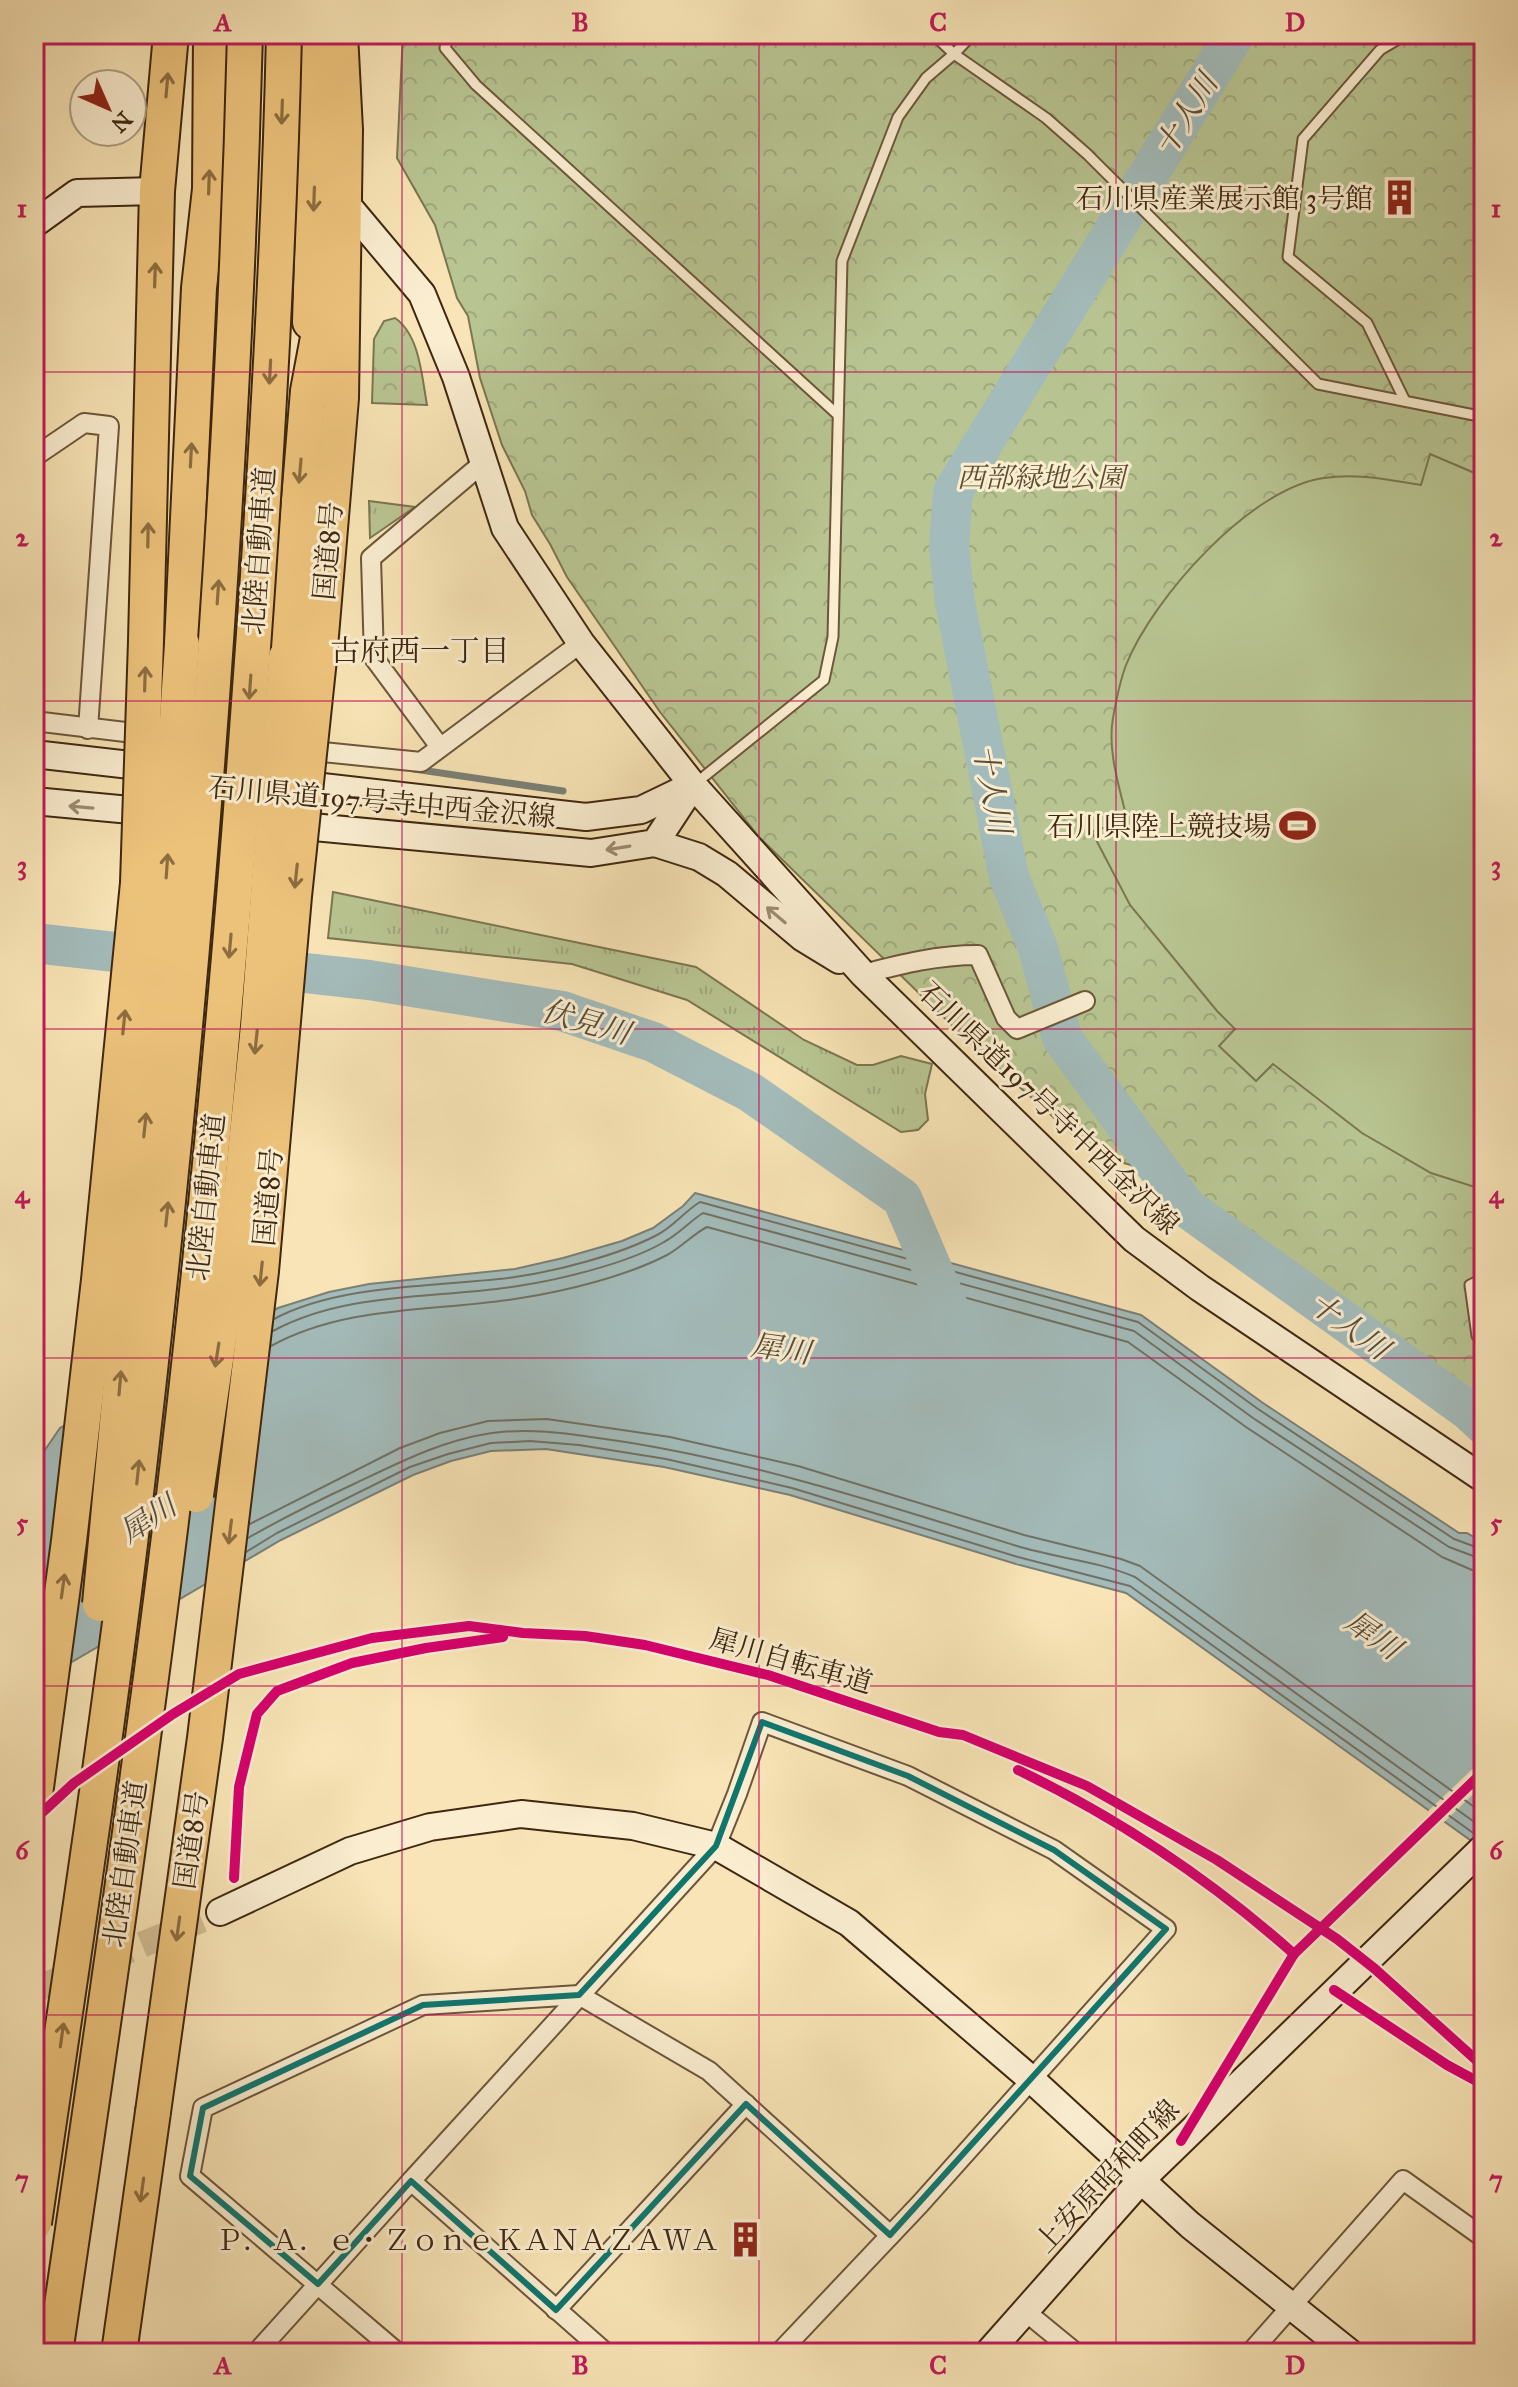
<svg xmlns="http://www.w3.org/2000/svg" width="1518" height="2387" viewBox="0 0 1518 2387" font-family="'IM FELL Great Primer','Noto Serif JP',serif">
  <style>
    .grass { fill: url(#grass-tufts); stroke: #7c7651; stroke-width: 2 }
    .forest { fill: url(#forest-crowns); stroke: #7c7651; stroke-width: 2 }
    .pitch { fill: #b8c592; stroke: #7c7651; stroke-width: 2 }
    .water { fill: #a3bbba; stroke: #7b8076; stroke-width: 2 }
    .pier { fill: #f8e4b6 }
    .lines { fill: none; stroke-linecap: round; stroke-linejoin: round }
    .shore { stroke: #717165; stroke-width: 2 }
    .stream { stroke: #7b8076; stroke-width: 7 }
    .river { stroke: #a3bbba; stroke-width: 40 }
    .secondary-tunnel { stroke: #d3be95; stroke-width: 26; stroke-dasharray: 26 13; stroke-linecap: butt }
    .lane-casing { stroke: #6d563a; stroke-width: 13 }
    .street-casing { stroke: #6d563a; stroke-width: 22 }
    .secondary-casing { stroke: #3f2710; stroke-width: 30 }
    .highway-casing { stroke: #3f2710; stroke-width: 38 }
    .lane { stroke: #faedd0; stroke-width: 9 }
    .street { stroke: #faedd0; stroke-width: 18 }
    .secondary { stroke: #faedd0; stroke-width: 26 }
    .highway { stroke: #ecc27b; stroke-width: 34 }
    .highway-bridge-casing { stroke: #3f2710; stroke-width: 38; stroke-linecap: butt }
    .highway-bridge { stroke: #ecc27b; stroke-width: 34 }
    .cycleway-casing { stroke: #faedd0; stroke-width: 15 }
    .cycleway { stroke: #d6006c; stroke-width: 10 }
    .oneway { stroke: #8d6d40 }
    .oneway2 { stroke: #9c8a70 }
    .marked { fill: none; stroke: #0f766e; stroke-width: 6; stroke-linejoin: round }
    .grid { fill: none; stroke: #c2185b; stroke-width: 2; stroke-opacity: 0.55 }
    .labels { text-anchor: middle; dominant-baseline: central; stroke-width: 6; stroke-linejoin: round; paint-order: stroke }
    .poi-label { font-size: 28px; fill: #3f2710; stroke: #faedd0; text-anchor: end }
    .park-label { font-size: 28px; font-style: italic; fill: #5d4e30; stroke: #faedd0 }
    .street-label { font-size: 28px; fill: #3f2710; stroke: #faedd0 }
    .water-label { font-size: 30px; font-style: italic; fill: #584c3a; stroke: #faedd0 }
    .neighbourhood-label { font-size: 30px; fill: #3f2710; stroke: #faedd0 }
    .neatline { fill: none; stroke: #c2185b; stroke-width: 3 }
    .grid-label { font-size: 26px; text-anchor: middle; font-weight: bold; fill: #c2185b }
  </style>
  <defs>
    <pattern id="grass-tufts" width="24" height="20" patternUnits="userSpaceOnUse" patternTransform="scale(2)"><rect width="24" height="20" fill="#b8c592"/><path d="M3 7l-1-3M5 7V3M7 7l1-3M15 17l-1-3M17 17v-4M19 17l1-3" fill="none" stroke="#9fa97d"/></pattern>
    <pattern id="forest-crowns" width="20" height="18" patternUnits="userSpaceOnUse" patternTransform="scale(2)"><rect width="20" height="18" fill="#b8c592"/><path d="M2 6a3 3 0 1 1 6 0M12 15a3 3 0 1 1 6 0" fill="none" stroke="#9fa97d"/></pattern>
  </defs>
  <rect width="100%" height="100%" fill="#f8e4b6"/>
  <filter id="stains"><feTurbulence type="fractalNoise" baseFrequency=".0025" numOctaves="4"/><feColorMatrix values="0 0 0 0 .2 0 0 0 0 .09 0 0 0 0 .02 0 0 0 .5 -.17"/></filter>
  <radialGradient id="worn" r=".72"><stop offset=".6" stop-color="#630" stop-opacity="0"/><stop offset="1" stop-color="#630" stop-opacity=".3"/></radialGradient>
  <g class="grass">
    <polygon points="369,501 415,507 370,538"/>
    <polygon points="333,892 696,967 804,1040 857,1065 873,1065 901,1056 932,1064 925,1094 928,1120 918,1130 901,1132 687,1000 572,964 328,938"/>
  </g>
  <g class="forest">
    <polygon points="403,34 1484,34 1484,1404 1387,1341 1244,1235 1180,1179 1096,1155 970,1043 759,837 660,712 567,577 550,544 532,515 525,491 502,445 480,378 468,316 457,298 435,225 397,158"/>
    <path d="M395 318C420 335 422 378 427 405L372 403 374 339 384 321Z"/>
  </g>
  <path class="pitch" d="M1430 454 1484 477V1190L1431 1173 1362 1133 1273 1064 1256 1081 1219 1046 1235 1029 1217 1011 1130 905 1092 832 1127 820C1120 788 1107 752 1113 718 1116 701 1120 681 1126 665 1153 598 1250 488 1324 478 1357 473 1389 480 1421 485Z"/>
  <polygon class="water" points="695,1193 1141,1315 1263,1403 1459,1533 1467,1533 1484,1543 1484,1850 1126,1593 1016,1564 790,1495 664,1467 546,1449 491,1451 451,1461 413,1475 281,1540 34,1684 34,1466 60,1428 278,1308 329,1292 369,1284 515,1269 563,1258 622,1241 653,1228 683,1206"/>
  <polygon class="pier" points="1484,1758 1484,1784 1441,1825 1425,1814"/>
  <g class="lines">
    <g class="shore">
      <path d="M274 1319C341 1283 441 1287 515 1277 557 1271 619 1255 657 1235 673 1227 685 1211 700 1202L1138 1322 1258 1409 1454 1539 1484 1550"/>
      <path d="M273 1331C347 1291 437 1299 518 1286 559 1280 629 1263 664 1242 679 1234 690 1221 703 1213L1134 1331 1253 1418 1449 1547 1484 1560"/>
      <path d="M271 1346C348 1304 437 1312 521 1298 566 1291 627 1276 667 1255 682 1247 693 1234 707 1227L1128 1342 1246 1427 1442 1557 1472 1570 1484 1572"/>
      <polyline points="250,1524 400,1448 440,1433 488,1421 547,1419 670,1437 798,1466 1024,1535 1121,1559 1140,1566 1484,1814"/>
      <path d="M248 1538C283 1518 319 1500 356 1483 400 1462 443 1440 492 1433 535 1427 576 1435 619 1441 755 1462 886 1505 1017 1546 1056 1558 1098 1561 1135 1577L1484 1829"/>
      <polyline points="246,1552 277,1533 410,1467 448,1454 491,1443 530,1441 579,1445 666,1459 792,1488 1018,1557 1130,1586 1476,1835"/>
    </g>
    <polyline class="stream" points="414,769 563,791"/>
    <g class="river">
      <polyline points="1235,34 953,492 949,546 955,602 1009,877 1038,948 1062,1038 1187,1208 1468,1410 1484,1425"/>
      <polyline points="34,943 369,980 562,1011 653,1042 750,1092 902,1198 948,1306"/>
    </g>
    <polyline class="secondary-tunnel" points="34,1990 220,1912"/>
    <defs>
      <g id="lane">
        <polyline points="449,34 445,48 476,85 838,415"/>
        <polyline points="933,34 954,54 973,34"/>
        <polyline points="1404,399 1367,323 1288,257 1303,139 1380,50 1407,34"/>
        <polyline points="696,783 824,680 833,637 842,261 898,117 926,78 954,54 1046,118 1087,154 1318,384 1484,417"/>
        <polyline points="1484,1278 1470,1285 1477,1336 1484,1343"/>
      </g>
      <g id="street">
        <polyline points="34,457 84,423 109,426 88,729"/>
        <polyline points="34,721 150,735"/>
        <polyline points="440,747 374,658 371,558 483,463"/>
        <polyline points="303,750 421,762 581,643"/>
        <path d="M863 974C902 964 937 955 978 955L1006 1018 1017 1029 1085 1001"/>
        <polyline points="556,2310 746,2104"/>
        <polyline points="1026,2312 1076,2353"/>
        <polyline points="256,2353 411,2181"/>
        <polyline points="398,2353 190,2176 203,2108 423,2005 579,1995 709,2071 890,2235"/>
        <polyline points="606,2353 411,2181 716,1846 737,1794 762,1722 908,1776 1054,1850 1166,1929 920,2204 779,2353"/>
        <polyline points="1250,2353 1403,2180 1484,2238"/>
      </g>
      <g id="secondary">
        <polyline points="343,200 422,294 456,377 505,528 581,643 693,785 863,974 1134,1239 1200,1288 1484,1479"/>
        <polyline points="34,224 77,193 157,191"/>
        <polyline points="34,754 586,817 641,810 693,785"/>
        <polyline points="34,801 591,853 655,843 693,785"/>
        <polyline points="655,843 699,857 727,874 803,938 839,960"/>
        <polyline points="220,1912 350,1851 430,1827 521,1814 633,1826 716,1846 849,1923 1032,2080 1190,2225 1350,2353"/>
        <polyline points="988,2353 1142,2179 1484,1847"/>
      </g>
      <g id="highway">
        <polyline points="310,322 319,34"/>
        <polyline points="146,641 157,191 171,34"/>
        <polyline points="182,644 199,288 210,189 211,34"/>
        <polyline points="286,657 308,391 326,295"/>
        <polyline points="319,659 341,398 345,130 340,34"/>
        <polyline points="119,2353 153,2112"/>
      </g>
    </defs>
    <use href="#lane" class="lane-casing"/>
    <use href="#street" class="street-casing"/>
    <use href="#secondary" class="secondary-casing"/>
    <use href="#highway" class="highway-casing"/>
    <use href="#lane" class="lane"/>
    <use href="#street" class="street"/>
    <use href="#secondary" class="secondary"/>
    <use href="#highway" class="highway"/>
    <defs>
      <g id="highway-bridge">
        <polyline points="196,1495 242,1183 258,1026 286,657"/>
        <polyline points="100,1604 146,1115 158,1007 182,644"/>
        <polyline points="34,1802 69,1541 99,1280 138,883 146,641"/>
        <polyline points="153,2112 205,1738 261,1271 294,896 319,659"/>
        <path d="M34 2223C67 1997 102 1771 130 1544 190 1043 232 539 245 34"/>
        <path d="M55 2353C95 2079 136 1804 170 1529 204 1250 230 970 250 689 266 471 279 253 284 34"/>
      </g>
    </defs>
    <use href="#highway-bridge" class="highway-bridge-casing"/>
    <use href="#highway-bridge" class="highway-bridge"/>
    <defs>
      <g id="cycleway">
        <path d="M1018 1770C1118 1818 1211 1880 1294 1954"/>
        <polyline points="34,1820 74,1783 173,1714 239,1674 372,1638 469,1626 523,1633 585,1636 645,1645 768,1675 939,1732 963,1735 1087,1786 1217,1860 1337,1939 1375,1969 1484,2067"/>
        <polyline points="234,1878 239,1787 257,1714 277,1691 352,1663 426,1648 503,1637"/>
        <polyline points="1334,1990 1447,2065 1484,2085"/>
        <polyline points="1181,2141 1294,1954 1484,1771"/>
      </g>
    </defs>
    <use href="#cycleway" class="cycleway-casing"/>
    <use href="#cycleway" class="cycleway"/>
  </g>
  <defs><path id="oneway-shaft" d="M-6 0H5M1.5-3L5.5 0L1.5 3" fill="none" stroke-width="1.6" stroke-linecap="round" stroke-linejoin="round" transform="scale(2)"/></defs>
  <g class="oneway">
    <use href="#oneway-shaft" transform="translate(167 85) rotate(-85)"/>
    <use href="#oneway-shaft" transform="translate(282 112) rotate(92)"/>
    <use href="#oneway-shaft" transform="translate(209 182) rotate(-88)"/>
    <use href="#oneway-shaft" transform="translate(314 199) rotate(92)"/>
    <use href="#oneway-shaft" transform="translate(155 275) rotate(-88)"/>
    <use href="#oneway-shaft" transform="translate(270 372) rotate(93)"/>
    <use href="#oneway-shaft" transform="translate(191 455) rotate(-87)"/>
    <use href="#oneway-shaft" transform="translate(300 471) rotate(95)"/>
    <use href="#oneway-shaft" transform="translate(148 535) rotate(-89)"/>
    <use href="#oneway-shaft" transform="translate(218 592) rotate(-86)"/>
    <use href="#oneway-shaft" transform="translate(145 679) rotate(-88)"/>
    <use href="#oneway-shaft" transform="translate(250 687) rotate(94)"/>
    <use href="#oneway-shaft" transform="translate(167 866) rotate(-86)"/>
    <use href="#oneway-shaft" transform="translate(296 876) rotate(96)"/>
    <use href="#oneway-shaft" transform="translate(230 946) rotate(95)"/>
    <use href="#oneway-shaft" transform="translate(124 1022) rotate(-84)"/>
    <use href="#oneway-shaft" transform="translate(256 1042) rotate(96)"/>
    <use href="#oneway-shaft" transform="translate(145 1125) rotate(-84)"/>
    <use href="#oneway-shaft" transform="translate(167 1214) rotate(-84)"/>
    <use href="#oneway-shaft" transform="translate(261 1274) rotate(96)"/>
    <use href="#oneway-shaft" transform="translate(217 1355) rotate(99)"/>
    <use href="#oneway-shaft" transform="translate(120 1383) rotate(-85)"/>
    <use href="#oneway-shaft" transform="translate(138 1472) rotate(-84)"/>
    <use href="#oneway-shaft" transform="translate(230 1532) rotate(97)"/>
    <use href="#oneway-shaft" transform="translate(63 1586) rotate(-82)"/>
    <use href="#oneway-shaft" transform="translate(178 1929) rotate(98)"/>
    <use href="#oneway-shaft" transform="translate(62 2035) rotate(-82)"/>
    <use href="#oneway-shaft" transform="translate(142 2190) rotate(98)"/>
  </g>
  <g class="oneway2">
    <use href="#oneway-shaft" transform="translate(81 807) rotate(-175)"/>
    <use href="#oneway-shaft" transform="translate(618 848) rotate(171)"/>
    <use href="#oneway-shaft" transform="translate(776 915) rotate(-140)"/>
  </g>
  <path class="marked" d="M762 1722 908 1776 1054 1850 1166 1929 890 2235 746 2104 556 2310 411 2181 318 2284 190 2176 203 2108 423 2005 579 1995 716 1846Z"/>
  <path class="grid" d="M402 34V2353M759 34V2353M1116 34V2353M34 372H1484M34 701H1484M34 1029H1484M34 1358H1484M34 1686H1484M34 2015H1484"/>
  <defs>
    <symbol id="building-bare" viewBox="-9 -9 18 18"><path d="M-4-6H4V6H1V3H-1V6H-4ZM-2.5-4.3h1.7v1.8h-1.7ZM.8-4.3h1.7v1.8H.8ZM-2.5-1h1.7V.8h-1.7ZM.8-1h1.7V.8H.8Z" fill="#8f2418" stroke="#faedd0" stroke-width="2.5" paint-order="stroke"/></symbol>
    <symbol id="stadium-bare" viewBox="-9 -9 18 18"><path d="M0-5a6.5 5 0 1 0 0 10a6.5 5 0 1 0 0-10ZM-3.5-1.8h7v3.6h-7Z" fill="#8f2418" stroke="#faedd0" stroke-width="2.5" paint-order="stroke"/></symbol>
  </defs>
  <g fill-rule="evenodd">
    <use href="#building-bare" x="1374" y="172" width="51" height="51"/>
    <use href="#stadium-bare" x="1272" y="800" width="51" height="51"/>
    <use href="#building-bare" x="720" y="2214" width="51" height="51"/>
  </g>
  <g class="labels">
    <g class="poi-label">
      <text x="1373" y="198">石川県産業展示館 3号館</text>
      <text x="1271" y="826">石川県陸上競技場</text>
      <text x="719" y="2240">Ｐ．Ａ．ｅ・ＺｏｎｅＫＡＮＡＺＡＷＡ</text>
    </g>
    <g class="park-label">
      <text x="1041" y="477">西部緑地公園</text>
    </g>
    <g class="street-label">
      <text transform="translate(259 551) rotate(-86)">北陸自動車道</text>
      <text transform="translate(328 551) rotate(-85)">国道8号</text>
      <text transform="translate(382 802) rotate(5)">石川県道197号寺中西金沢線</text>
      <text transform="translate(1049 1108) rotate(44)">石川県道197号寺中西金沢線</text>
      <text transform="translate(206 1197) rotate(-84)">北陸自動車道</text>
      <text transform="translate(268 1197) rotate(-85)">国道8号</text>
      <text transform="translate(791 1661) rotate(16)">犀川自転車道</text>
      <text transform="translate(191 1840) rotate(-82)">国道8号</text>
      <text transform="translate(125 1864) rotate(-82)">北陸自動車道</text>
      <text transform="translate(1107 2176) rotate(-47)">上安原昭和町線</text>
    </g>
    <g class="water-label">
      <text transform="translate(1186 115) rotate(-58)">十人川</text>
      <text transform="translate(992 789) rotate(79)">十人川</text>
      <text transform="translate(586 1022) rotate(16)">伏見川</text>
      <text transform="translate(1349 1326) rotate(36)">十人川</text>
      <text transform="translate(781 1349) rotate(8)">犀川</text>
      <text transform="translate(148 1519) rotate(-33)">犀川</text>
      <text transform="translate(1373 1635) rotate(35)">犀川</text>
    </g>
    <g class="neighbourhood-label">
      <text x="420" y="651">古府西一丁目</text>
    </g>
  </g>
  <rect width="1518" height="2387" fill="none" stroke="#f8e4b6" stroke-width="88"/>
  <g transform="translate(108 108) rotate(135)"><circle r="38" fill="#faedd0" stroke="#af9e83" stroke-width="2"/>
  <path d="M0-6L14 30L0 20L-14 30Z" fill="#8f2418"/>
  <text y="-12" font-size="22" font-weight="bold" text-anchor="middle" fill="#3f2710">N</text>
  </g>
  <rect x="44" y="44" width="1430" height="2299" class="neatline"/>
  <g class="grid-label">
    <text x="223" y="31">A</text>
    <text x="580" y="31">B</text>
    <text x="938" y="31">C</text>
    <text x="1295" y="31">D</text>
    <text x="22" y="217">1</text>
    <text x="1496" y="217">1</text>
    <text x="22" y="546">2</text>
    <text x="1496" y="546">2</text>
    <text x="22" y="874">3</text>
    <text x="1496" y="874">3</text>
    <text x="22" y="1203">4</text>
    <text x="1496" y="1203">4</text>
    <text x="22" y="1531">5</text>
    <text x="1496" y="1531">5</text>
    <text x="22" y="1859">6</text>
    <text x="1496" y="1859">6</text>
    <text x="22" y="2188">7</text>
    <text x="1496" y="2188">7</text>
    <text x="223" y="2374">A</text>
    <text x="580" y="2374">B</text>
    <text x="938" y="2374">C</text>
    <text x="1295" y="2374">D</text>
  </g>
  <rect width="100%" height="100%" filter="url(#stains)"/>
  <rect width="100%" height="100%" fill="url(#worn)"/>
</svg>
